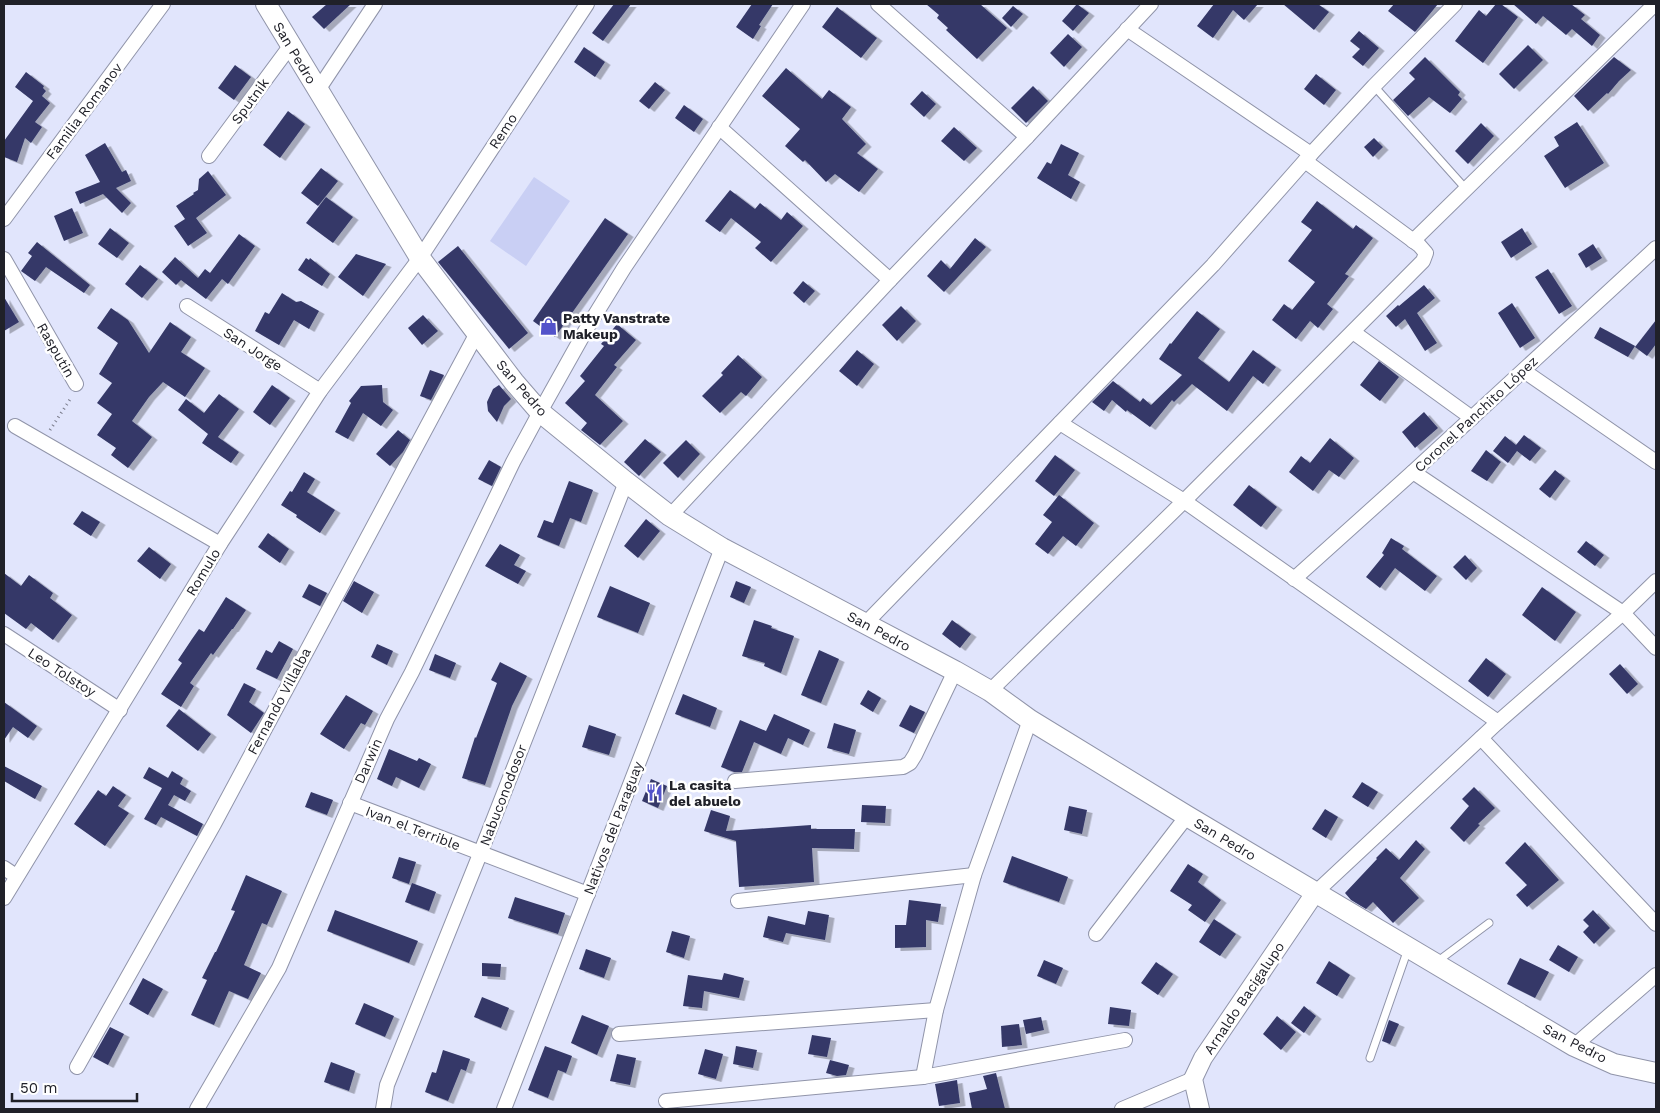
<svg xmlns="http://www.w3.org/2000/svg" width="1660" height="1113" viewBox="0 0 1660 1113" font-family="'Work Sans',sans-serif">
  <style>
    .green { fill: #c9cff4 }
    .building { fill: #353967; filter: url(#shadow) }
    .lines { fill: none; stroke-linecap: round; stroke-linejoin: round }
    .service-casing { stroke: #9094a9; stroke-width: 9 }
    .minor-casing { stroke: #9094a9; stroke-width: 16 }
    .tertiary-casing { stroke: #9094a9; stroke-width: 20 }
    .secondary-casing { stroke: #9094a9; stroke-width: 22 }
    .path { stroke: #797b8a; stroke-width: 3; stroke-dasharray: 1 4; stroke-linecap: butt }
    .service { stroke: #fff; stroke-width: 7 }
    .minor { stroke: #fff; stroke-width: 14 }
    .tertiary { stroke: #fff; stroke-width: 18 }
    .secondary { stroke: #fff; stroke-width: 20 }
    .labels { text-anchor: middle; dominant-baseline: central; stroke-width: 5; stroke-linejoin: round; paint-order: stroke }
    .street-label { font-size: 14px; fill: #202129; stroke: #fff }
    .poi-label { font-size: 14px; font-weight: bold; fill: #202129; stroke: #fff; text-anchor: start }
  </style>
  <defs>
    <filter id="shadow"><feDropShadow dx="5.5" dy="3" stdDeviation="0" flood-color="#0004"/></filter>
  </defs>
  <rect width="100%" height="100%" fill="#e1e5fc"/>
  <polygon class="green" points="534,177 570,201 526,266 490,241"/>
  <g class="building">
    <polygon points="327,4 351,4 324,29 312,17"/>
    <polygon points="614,4 631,4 603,41 592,33"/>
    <polygon points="752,4 773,4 759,25 761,26 753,39 736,27"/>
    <polygon points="926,4 980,4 1007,28 977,59 946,30 948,28 937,18 939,15"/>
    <polygon points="1077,4 1089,13 1073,31 1062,21"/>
    <polygon points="1214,4 1258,4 1244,20 1233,10 1213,38 1197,26"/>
    <polygon points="1283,4 1318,4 1329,12 1314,30"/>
    <polygon points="1394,4 1438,4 1415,32 1388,11"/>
    <polygon points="1496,4 1501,4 1518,17 1483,63 1455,41 1479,10 1486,16"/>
    <polygon points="1513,4 1571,4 1585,15 1581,19 1600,35 1592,46 1572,29 1566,35 1543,16 1536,24"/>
    <polygon points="1013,6 1023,14 1011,27 1002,18"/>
    <polygon points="837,7 877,38 861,58 822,27"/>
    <polygon points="1359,31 1379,48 1363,66 1352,57 1360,49 1350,41"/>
    <polygon points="1068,34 1082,47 1064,67 1050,53"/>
    <polygon points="1528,45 1543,60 1514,89 1499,74"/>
    <polygon points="584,47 605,62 595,77 574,62"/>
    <polygon points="1425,57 1460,92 1458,95 1462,99 1450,113 1429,97 1408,116 1393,100 1415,79 1409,73"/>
    <polygon points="1614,57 1631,70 1619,81 1608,94 1607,93 1588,111 1574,96"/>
    <polygon points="235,65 251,77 234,100 218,88"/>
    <polygon points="786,68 822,99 829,90 851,107 842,119 866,144 857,153 878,169 859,192 835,174 826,182 805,160 803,162 785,146 800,129 762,96"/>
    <polygon points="26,72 44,86 43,88 46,91 42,96 50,103 35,122 42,127 31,143 25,138 17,162 4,157 4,141 33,101 15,87"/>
    <polygon points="1316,74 1336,90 1324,105 1304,89"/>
    <polygon points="655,82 665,90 649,109 639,101"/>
    <polygon points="1033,86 1048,101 1026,123 1011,108"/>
    <polygon points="922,91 936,104 924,117 910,104"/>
    <polygon points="684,105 703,119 694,132 675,118"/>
    <polygon points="288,111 305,124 280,158 263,145"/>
    <polygon points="1577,122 1604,163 1565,188 1544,156 1559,146 1554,137"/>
    <polygon points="1481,123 1494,136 1468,164 1455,151"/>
    <polygon points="954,127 977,148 964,161 941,141"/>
    <polygon points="1374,138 1383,147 1373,157 1364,147"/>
    <polygon points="105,143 122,172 126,170 131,181 116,188 131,203 122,213 103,194 80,204 75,192 100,182 85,155"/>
    <polygon points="1061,144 1079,153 1068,175 1080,182 1071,199 1037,178 1047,162 1051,164"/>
    <polygon points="321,168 338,181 318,206 301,193"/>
    <polygon points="208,171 226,195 196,218 207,233 188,246 174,226 185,219 176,206 194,194 193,193 198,190 199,179"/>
    <polygon points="730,190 755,209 760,203 781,220 787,212 803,226 771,262 755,248 761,242 731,218 720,232 705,221"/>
    <polygon points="326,197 353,217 333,243 306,223"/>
    <polygon points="1317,201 1353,229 1356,225 1373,238 1345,274 1349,276 1327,304 1333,309 1318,328 1310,321 1296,339 1272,320 1284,304 1292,310 1315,282 1288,261 1312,230 1301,222"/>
    <polygon points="72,208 83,233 64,241 54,216"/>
    <polygon points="605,218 628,234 555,337 533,321"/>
    <polygon points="110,228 129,243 117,258 98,244"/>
    <polygon points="1522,228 1532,244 1511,258 1501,242"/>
    <polygon points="239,234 255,246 228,284 222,279 206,299 181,280 176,285 162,272 175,257 198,278 205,269 210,273"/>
    <polygon points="975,238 986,247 944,292 927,276 941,260 950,269"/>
    <polygon points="37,242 90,285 84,293 46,267 35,281 21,271 32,256 28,253"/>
    <polygon points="1593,244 1602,258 1586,268 1578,254"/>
    <polygon points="458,246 528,333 509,349 438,262"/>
    <polygon points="356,254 386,264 363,296 338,277"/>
    <polygon points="306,258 309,260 310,258 330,274 322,286 298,270"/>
    <polygon points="140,265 158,279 142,298 125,284"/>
    <polygon points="1548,269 1572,306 1559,314 1535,277"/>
    <polygon points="803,281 815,291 804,303 793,293"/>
    <polygon points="1424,285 1435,298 1417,313 1437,343 1425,351 1405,319 1396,327 1386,316 1398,305 1399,306"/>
    <polygon points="282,293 296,302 301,301 319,311 309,329 294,320 279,345 255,331 265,312 269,314"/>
    <polygon points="4,297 19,322 4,331"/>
    <polygon points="1512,303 1535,338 1520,348 1498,313"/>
    <polygon points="901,306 916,321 897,341 882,325"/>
    <polygon points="111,308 128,320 149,353 170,322 191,337 181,352 205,368 185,397 163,382 149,397 132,421 152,437 128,468 111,455 116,448 97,435 112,414 97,403 112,383 99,374 118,343 97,328"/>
    <polygon points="1197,311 1220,329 1198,358 1229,382 1253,350 1276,367 1263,384 1253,376 1227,411 1192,384 1174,402 1172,400 1150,427 1127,410 1126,412 1112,400 1104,411 1092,402 1113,381 1140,402 1143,398 1151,405 1182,375 1159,359 1170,343 1171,344"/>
    <polygon points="423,315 438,331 422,345 408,328"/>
    <polygon points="1656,320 1656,344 1647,356 1635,347"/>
    <polygon points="617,324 636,340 614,365 617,367 595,395 623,421 600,445 581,430 587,423 565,403 585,381 580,376 604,346 601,344"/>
    <polygon points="1600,327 1635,346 1628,357 1594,338"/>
    <polygon points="857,350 874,364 857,386 839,371"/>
    <polygon points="738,355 762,377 746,396 741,392 720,413 702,396 723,375 721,373"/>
    <polygon points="1379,361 1399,377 1380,401 1360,385"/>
    <polygon points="430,370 444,375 431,400 420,396"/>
    <polygon points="272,385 290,398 270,425 253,412"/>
    <polygon points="382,385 383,402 393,410 381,426 363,413 348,439 335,432 351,403 349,401 361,386"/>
    <polygon points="499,385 511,399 504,406 497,422 488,411 487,402 493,389"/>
    <polygon points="219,394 239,409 218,437 239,452 231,463 202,443 208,434 178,410 186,399 204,413"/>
    <polygon points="1424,412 1438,428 1415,448 1402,432"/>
    <polygon points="398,430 410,440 403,452 390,466 376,454"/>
    <polygon points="1524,435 1541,448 1530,461 1517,451 1508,463 1493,451 1505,436 1516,445"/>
    <polygon points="1330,438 1354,458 1339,477 1329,470 1313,491 1289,472 1301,456 1310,463"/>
    <polygon points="645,439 661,452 639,476 624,462"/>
    <polygon points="686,440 700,454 678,478 663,463"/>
    <polygon points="1486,450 1501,462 1487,481 1471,471"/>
    <polygon points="1055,455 1075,470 1054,496 1035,481"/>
    <polygon points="489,460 501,467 492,486 478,479"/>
    <polygon points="1555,470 1565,478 1550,498 1539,489"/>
    <polygon points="304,472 315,479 307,492 335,510 320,533 296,517 297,515 281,505 290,491 292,492"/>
    <polygon points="569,481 593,490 581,522 570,518 559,546 537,537 544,520 553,523"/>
    <polygon points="1249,485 1277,507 1261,527 1233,505"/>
    <polygon points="1059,495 1094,523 1076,546 1063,536 1048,554 1035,544 1052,522 1043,515"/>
    <polygon points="82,511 100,522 91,536 73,524"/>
    <polygon points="646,519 660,531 638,558 624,546"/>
    <polygon points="268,533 289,549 280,563 258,547"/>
    <polygon points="1391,538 1404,546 1402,549 1437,576 1425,591 1395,568 1380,588 1366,577 1384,555 1382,553"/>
    <polygon points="1586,541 1604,555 1595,566 1577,552"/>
    <polygon points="500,544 520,555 514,565 526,571 518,584 485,566"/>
    <polygon points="149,547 171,564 160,579 137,561"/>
    <polygon points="1465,555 1477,568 1466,580 1453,567"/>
    <polygon points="4,573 21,586 29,575 53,593 50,598 72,615 53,640 31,623 26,629 4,613"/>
    <polygon points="354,581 374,592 362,613 343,601"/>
    <polygon points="736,581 751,587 744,603 730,597"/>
    <polygon points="309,584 327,593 320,606 302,597"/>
    <polygon points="610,586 650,603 638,633 597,617"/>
    <polygon points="1542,587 1576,612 1555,641 1522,615"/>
    <polygon points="226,597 246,610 233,629 232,629 213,655 211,653 190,683 194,686 181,707 161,694 182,663 178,660 192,639 199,629 204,632"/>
    <polygon points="754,620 772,626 771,628 794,636 781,673 764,666 765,663 742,656"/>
    <polygon points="952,620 971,634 960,648 942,634"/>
    <polygon points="279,641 293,649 277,679 256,669 266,650 272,653"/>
    <polygon points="377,644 393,651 387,665 371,657"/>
    <polygon points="819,650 839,659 821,703 801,695"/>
    <polygon points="435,654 456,663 450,678 429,670"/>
    <polygon points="1486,658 1506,674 1488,697 1468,681"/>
    <polygon points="500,662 527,676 512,706 485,785 462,778 475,737 476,738 497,683 491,680"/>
    <polygon points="1620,664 1638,684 1627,694 1609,674"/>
    <polygon points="244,683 256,689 249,702 264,713 251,733 227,715"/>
    <polygon points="868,690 881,698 873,712 860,704"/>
    <polygon points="683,694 717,708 710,727 675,714"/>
    <polygon points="346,695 373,711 365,725 361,723 344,749 320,734"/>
    <polygon points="4,702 37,726 28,738 13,727 4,740"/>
    <polygon points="910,705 925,712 914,733 899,726"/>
    <polygon points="179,709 211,734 198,751 166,726"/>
    <polygon points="774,714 810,730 803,745 788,738 781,754 754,742 742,772 734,772 721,767 740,720 766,731"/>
    <polygon points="834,723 856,730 849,754 827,748"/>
    <polygon points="589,725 616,734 609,755 582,747"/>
    <polygon points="389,749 417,761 419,758 431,764 419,788 396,777 392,786 377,779"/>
    <polygon points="4,766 42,786 35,799 4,781"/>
    <polygon points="149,767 168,778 172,771 183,778 180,784 191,791 185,801 174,795 168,805 203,824 197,836 161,817 156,825 144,819 162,788 143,778"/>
    <polygon points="651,779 667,786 658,808 642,801"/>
    <polygon points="1362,782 1378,792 1368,807 1352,797"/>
    <polygon points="113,786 126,795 118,806 129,813 105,846 74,824 98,790 106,796"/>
    <polygon points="1474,787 1495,808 1478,824 1480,825 1464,842 1450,828 1469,806 1462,799"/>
    <polygon points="311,792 333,800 327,815 305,807"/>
    <polygon points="862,805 886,806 885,823 861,822"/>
    <polygon points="1069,806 1087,810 1082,834 1064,830"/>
    <polygon points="1325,809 1338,817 1326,838 1312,829"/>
    <polygon points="711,810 730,816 726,831 811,825 811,829 855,829 854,849 812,848 814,882 739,887 736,841 704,831"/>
    <polygon points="1416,840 1425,849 1400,878 1419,898 1393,923 1373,902 1366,909 1351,900 1345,893 1377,859 1376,858 1386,848 1399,860"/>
    <polygon points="1525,842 1559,880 1527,907 1516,895 1527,885 1505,863"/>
    <polygon points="1012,856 1068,877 1059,902 1003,882"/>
    <polygon points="399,857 416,862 409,884 392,878"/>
    <polygon points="1188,864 1203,874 1198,882 1221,900 1205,922 1188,910 1192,905 1170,891"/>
    <polygon points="246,875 282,891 267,925 262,923 244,965 261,973 248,999 229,991 214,1025 191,1015 207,980 202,978 215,952 216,952 235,911 231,910"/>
    <polygon points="412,883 436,892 429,911 405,902"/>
    <polygon points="515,897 565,913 558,934 508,918"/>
    <polygon points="909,900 941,904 938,922 926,920 926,947 895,948 895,925 906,925"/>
    <polygon points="335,910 418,941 409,963 327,931"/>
    <polygon points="1593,910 1610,928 1594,944 1583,932 1589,926 1583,920"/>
    <polygon points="808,911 829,915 825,940 786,933 783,942 763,937 768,916 805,925"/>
    <polygon points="1214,919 1236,934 1220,956 1199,942"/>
    <polygon points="672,931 690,936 684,958 666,952"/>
    <polygon points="1558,945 1578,957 1569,972 1549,960"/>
    <polygon points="586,949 611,958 604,978 579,969"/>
    <polygon points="1520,958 1549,972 1535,998 1507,984"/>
    <polygon points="1044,960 1063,968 1056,984 1037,976"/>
    <polygon points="1329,961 1350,975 1337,996 1316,983"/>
    <polygon points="1156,962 1173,974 1158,995 1141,983"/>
    <polygon points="482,963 501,964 500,977 482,976"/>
    <polygon points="724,973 744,978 739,998 704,991 702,1008 683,1006 688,975 722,980"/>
    <polygon points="143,978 163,989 148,1015 129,1004"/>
    <polygon points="482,997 509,1008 501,1028 474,1017"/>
    <polygon points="364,1003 394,1016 385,1037 355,1024"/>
    <polygon points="1304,1006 1316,1016 1304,1033 1291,1023"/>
    <polygon points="1110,1007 1131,1010 1129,1026 1108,1024"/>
    <polygon points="582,1015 609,1026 597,1055 571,1043"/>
    <polygon points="1277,1016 1296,1032 1281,1050 1263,1034"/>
    <polygon points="1041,1017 1044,1030 1026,1034 1023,1020"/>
    <polygon points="1389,1020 1399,1024 1390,1044 1382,1041"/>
    <polygon points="1019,1024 1022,1045 1002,1047 1001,1026"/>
    <polygon points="110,1027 124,1034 108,1065 93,1057"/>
    <polygon points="812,1035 831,1038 827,1057 808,1054"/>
    <polygon points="545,1046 572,1056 566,1073 558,1070 548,1098 528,1090"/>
    <polygon points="736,1046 757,1050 753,1068 733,1064"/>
    <polygon points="705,1049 723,1054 716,1079 698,1074"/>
    <polygon points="443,1050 470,1059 466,1071 461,1069 448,1101 425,1092 432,1072 436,1073"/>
    <polygon points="617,1054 636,1058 630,1085 610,1081"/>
    <polygon points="830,1060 849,1065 846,1075 837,1076 826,1073"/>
    <polygon points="331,1062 355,1071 349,1091 324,1082"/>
    <polygon points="996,1073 1005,1109 972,1109 969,1093 987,1089 983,1076"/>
    <polygon points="957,1080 960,1103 939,1106 935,1084"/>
  </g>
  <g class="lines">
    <defs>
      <g id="service">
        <polyline points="1374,86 1466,189"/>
        <polyline points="1438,961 1489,923"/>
        <polyline points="1370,1058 1408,949"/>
      </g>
      <g id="minor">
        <polyline points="878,4 1027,137"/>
        <polyline points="1127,29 1311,154"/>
        <polyline points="318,90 375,4"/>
        <polyline points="719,127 890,280"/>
        <polyline points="209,156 291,45"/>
        <polyline points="4,219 163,4"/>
        <polyline points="1413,241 1655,4"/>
        <polyline points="4,259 76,384"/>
        <polyline points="187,306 320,391"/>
        <polyline points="1353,332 1472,418"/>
        <polyline points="1524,371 1656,462"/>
        <polyline points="1060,423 1184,501 1498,722"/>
        <polyline points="15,426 220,544"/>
        <polyline points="1413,472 1623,613 1656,648"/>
        <polyline points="670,516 890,280 1027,137 1151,4"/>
        <polyline points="1294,579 1413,472 1656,248"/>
        <polyline points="865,624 1213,265 1311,154 1374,86 1455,4"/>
        <polyline points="4,634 120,710"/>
        <polyline points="990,691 1184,501 1423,261 1426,253 1419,245 1305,161"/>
        <polyline points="1481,738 1656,924"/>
        <polyline points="735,781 903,767 910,763 915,755 955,671"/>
        <polyline points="350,803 588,894"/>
        <polyline points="4,868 16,876"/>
        <polyline points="1315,893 1498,722 1623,613 1656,581"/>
        <polyline points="4,898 220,544 320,391 420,258 587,4"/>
        <polyline points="738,901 974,875"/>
        <polyline points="1096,934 1187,816"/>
        <polyline points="619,1034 936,1010"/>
        <polyline points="1574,1046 1656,975"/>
        <polyline points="77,1067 214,824 477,333"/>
        <polyline points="923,1077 936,1010 974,875 1030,720"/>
        <polyline points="666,1101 923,1077 1125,1040"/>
        <polyline points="197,1109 279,968 387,719 412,672 513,462 540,412 587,328 624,268 803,4"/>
        <polyline points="383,1109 387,1085 480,854 626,482"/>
        <polyline points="504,1109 722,548"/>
        <polyline points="1122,1109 1193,1079"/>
      </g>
      <polyline id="tertiary" points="1200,1109 1193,1079 1203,1058 1315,893"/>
      <polyline id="secondary" points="266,4 420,258 514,382 540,412 626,482 670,516 722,548 955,671 990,691 1030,720 1187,816 1574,1046 1614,1064 1656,1073"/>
    </defs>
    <use href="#service" class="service-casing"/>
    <use href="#minor" class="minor-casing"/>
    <use href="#tertiary" class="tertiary-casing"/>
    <use href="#secondary" class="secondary-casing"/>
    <polyline class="path" points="50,430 71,398"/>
    <use href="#service" class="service"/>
    <use href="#minor" class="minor"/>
    <use href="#tertiary" class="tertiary"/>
    <use href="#secondary" class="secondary"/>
  </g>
  <defs>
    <symbol id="shop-bare" viewBox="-9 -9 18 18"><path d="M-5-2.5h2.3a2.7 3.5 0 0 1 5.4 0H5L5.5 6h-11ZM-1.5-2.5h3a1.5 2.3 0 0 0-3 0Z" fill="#5353ca" stroke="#fff" stroke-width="2.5" paint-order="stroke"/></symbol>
    <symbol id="restaurant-bare" viewBox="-9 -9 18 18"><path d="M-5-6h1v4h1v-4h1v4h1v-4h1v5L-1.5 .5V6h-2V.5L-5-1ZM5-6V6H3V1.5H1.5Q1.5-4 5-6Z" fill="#5353ca" stroke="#fff" stroke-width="2.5" paint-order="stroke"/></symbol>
  </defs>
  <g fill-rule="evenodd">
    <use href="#shop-bare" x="536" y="314" width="25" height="25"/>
    <use href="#restaurant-bare" x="642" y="780" width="25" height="25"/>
  </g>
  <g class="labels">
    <g class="street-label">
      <text transform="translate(295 53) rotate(59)">San Pedro</text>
      <text transform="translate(250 101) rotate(-54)">Sputnik</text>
      <text transform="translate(84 111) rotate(-53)">Familia Romanov</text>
      <text transform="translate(503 131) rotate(-57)">Remo</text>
      <text transform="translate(253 349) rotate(33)">San Jorge</text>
      <text transform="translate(56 350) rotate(60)">Rasputin</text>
      <text transform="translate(522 388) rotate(49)">San Pedro</text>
      <text transform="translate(1476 414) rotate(-43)">Coronel Panchito López</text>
      <text transform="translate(203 572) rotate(-59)">Romulo</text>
      <text transform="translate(879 631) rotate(28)">San Pedro</text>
      <text transform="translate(62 672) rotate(33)">Leo Tolstoy</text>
      <text transform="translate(279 701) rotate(-62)">Fernando Villalba</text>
      <text transform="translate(368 761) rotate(-66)">Darwin</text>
      <text transform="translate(503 795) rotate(-69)">Nabuconodosor</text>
      <text transform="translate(413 828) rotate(21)">Ivan el Terrible</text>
      <text transform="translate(613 828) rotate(-69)">Nativos del Paraguay</text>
      <text transform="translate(1225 839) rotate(31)">San Pedro</text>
      <text transform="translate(1244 998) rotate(-56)">Arnaldo Bacigalupo</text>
      <text transform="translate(1575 1043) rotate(27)">San Pedro</text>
    </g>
    <g class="poi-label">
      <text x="563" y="318">Patty Vanstrate<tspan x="563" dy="16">Makeup</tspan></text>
      <text x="669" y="785">La casita<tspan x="669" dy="16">del abuelo</tspan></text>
    </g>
  </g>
  <rect width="1660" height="1113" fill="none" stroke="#202129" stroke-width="10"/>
  <path d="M12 1093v8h125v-8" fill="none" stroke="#202129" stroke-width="2.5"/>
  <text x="20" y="1093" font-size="15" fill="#202129" stroke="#ffffff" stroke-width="4" paint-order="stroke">50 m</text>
</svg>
